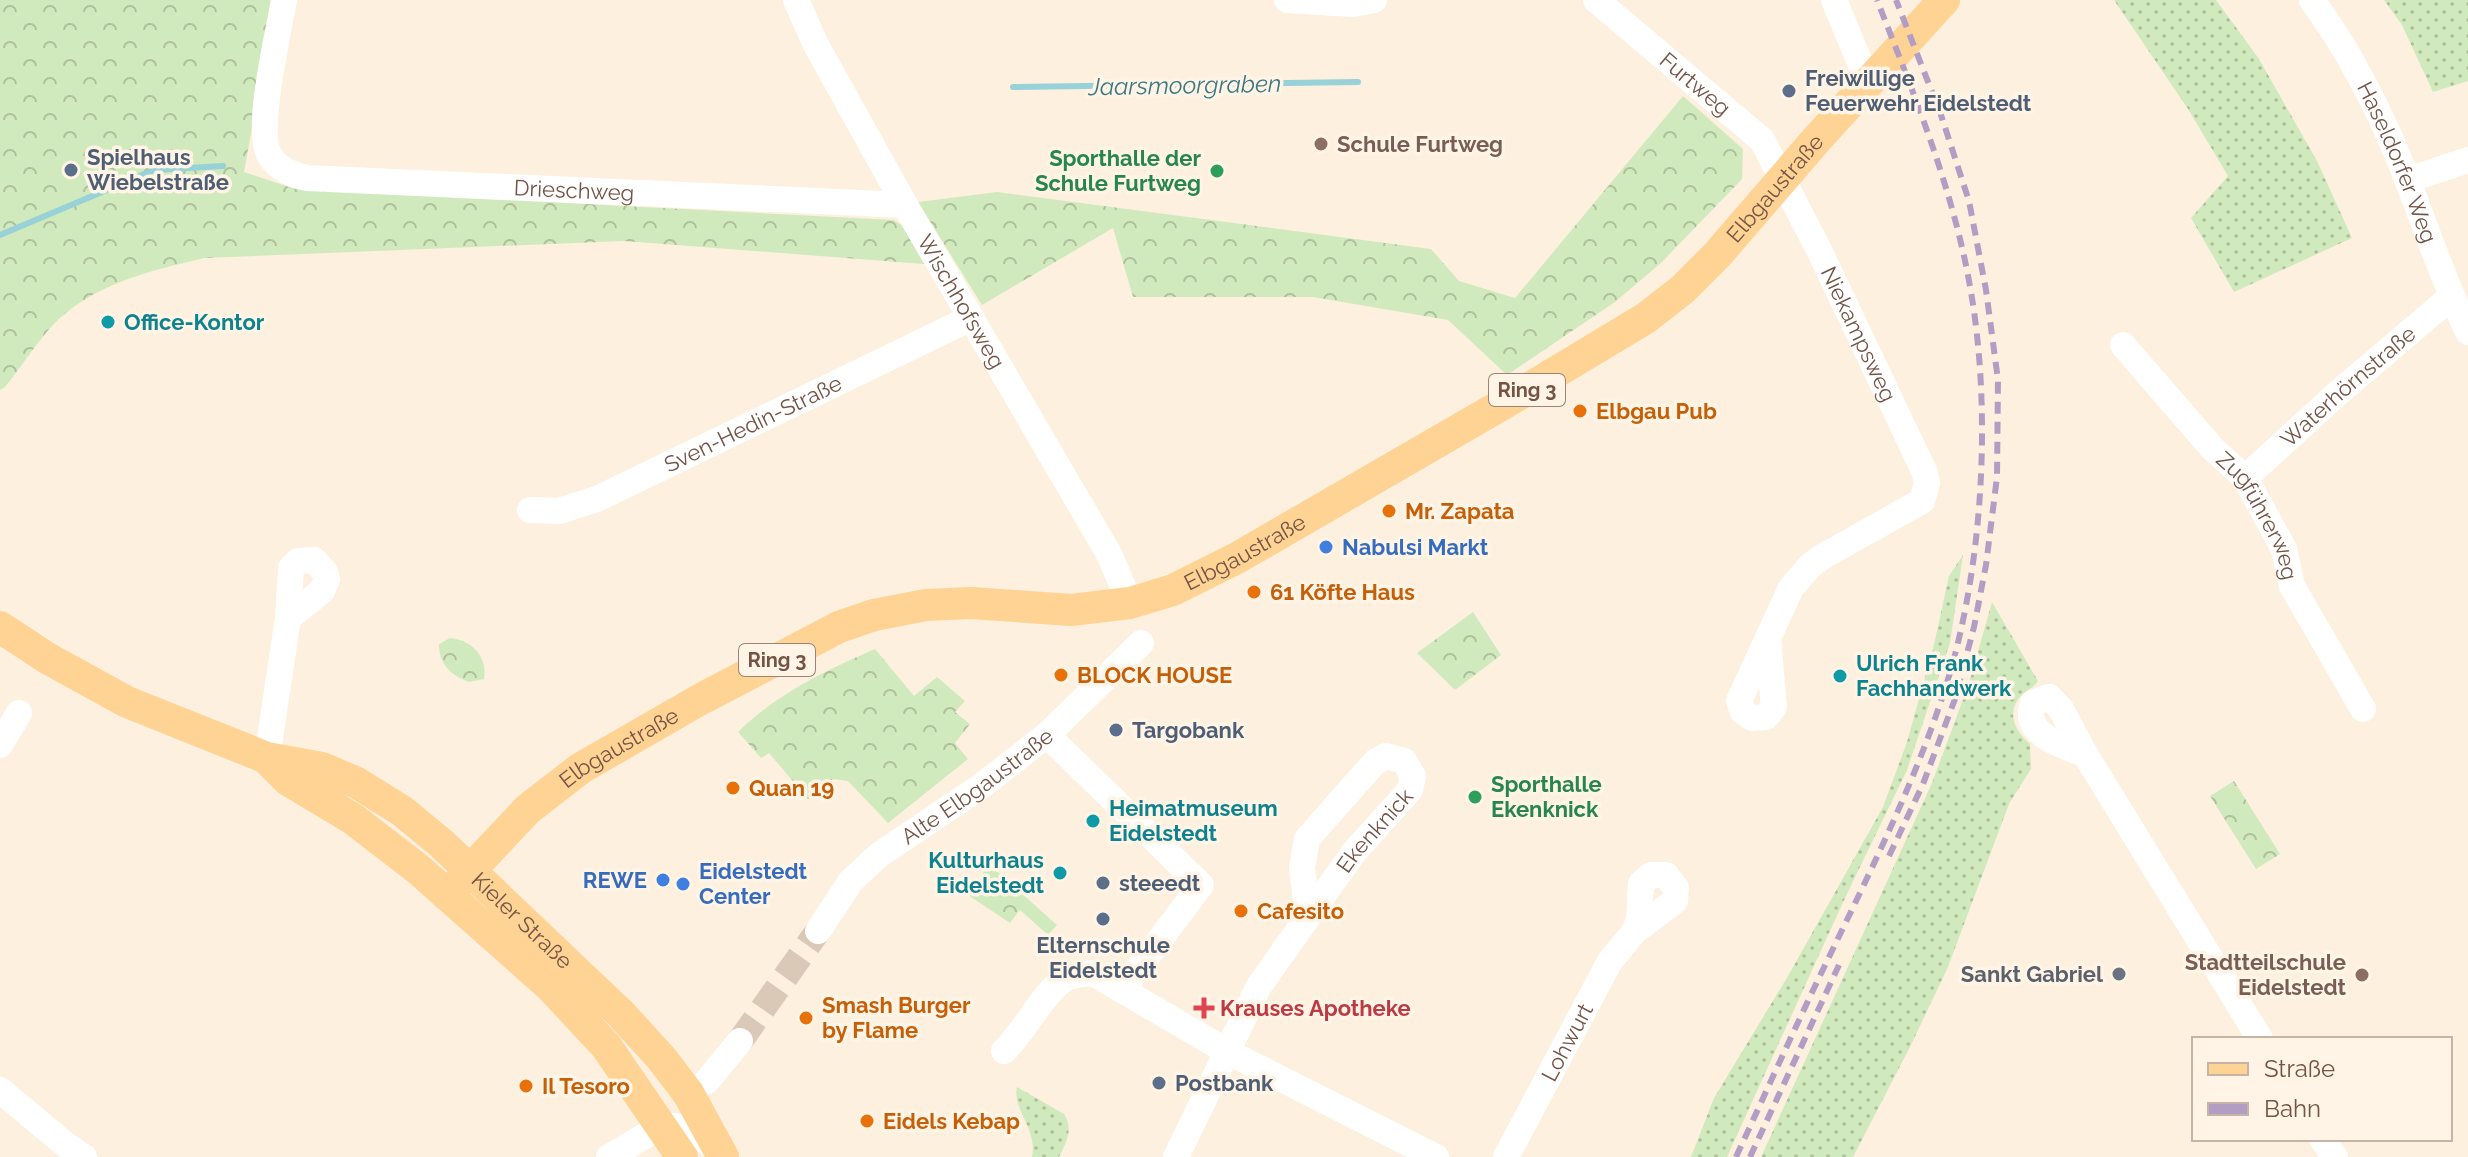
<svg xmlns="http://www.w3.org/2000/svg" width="2468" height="1157" viewBox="0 0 2468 1157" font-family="Raleway,sans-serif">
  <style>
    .grass { fill: url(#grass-dots) }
    .forest { fill: url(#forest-crowns) }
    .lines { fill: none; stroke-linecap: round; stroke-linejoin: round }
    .stream { stroke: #99d1d9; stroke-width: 6 }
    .minor-tunnel { stroke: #dbc9b8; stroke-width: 26; stroke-dasharray: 26 13; stroke-linecap: butt }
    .minor { stroke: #fff; stroke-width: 26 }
    .major { stroke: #ffd393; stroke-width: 32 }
    .rail { stroke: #b29ec5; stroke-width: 6; stroke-dasharray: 12 8; stroke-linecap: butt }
    .service-dot { fill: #5c6f8a; stroke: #fff4e5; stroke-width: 3 }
    .education-dot { fill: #8d6e63; stroke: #fff4e5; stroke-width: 3 }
    .leisure-dot { fill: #2e9e5b; stroke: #fff4e5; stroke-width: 3 }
    .culture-dot { fill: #0f9aa8; stroke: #fff4e5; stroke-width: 3 }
    .food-dot { fill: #e8710a; stroke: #fff4e5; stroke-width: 3 }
    .shop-dot { fill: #3f7fe0; stroke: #fff4e5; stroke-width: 3 }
    .worship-dot { fill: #6b7280; stroke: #fff4e5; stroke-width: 3 }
    .health-dot { fill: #e0444e; stroke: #fff4e5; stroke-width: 3 }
    .labels { text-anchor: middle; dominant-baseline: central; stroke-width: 7; stroke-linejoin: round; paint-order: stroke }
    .shield { fill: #fff4e5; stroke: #9e8476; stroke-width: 2 }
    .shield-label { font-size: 20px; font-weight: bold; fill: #745446 }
    .service-label { font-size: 22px; font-weight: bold; fill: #4e5e75; stroke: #fff4e5; text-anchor: start }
    .street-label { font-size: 22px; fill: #745446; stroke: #fff4e5 }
    .education-label { font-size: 22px; font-weight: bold; fill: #785e54; stroke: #fff4e5; text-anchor: start }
    .leisure-label { font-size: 22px; font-weight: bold; fill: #27864d; stroke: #fff4e5; text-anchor: end }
    .culture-label { font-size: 22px; font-weight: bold; fill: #0d838f; stroke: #fff4e5; text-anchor: start }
    .food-label { font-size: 22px; font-weight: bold; fill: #c56008; stroke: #fff4e5; text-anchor: start }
    .shop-label { font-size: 22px; font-weight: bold; fill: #366cbe; stroke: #fff4e5; text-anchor: start }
    .worship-label { font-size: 22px; font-weight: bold; fill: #5b616d; stroke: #fff4e5; text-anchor: end }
    .health-label { font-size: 22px; font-weight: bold; fill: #be3a42; stroke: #fff4e5; text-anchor: start }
    .water-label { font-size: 24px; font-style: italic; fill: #3c7982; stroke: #fff4e5 }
  </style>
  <defs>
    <pattern id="grass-dots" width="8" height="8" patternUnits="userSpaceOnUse" patternTransform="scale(2)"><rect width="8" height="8" fill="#d1eabd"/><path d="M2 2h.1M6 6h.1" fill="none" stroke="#aec09b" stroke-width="1.8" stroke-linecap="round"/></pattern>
    <pattern id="forest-crowns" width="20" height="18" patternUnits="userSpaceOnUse" patternTransform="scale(2)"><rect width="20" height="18" fill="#d1eabd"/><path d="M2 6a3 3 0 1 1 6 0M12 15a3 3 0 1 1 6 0" fill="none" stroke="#aec09b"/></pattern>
  </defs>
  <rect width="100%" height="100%" fill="#fdf0de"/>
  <g class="grass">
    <polygon points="2114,0 2216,0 2259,59 2317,161 2352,238 2234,292 2191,218 2228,176 2188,109"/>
    <polygon points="2384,0 2468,0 2468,81 2433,92 2402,25"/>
    <polygon points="1963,555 1950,643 1907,770 1845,898 1727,1157 1691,1157 1714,1098 1788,976 1883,807 1907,742 1933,649 1949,576"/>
    <path d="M1992 602 2038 681C2033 689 2025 690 2019 698 2006 715 2017 733 2030 744L2031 769 2010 802 2003 820 1948 967 1910 1047 1853 1157H1761L1932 783 1969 683Z"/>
    <path d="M1017 1087 1064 1114C1074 1130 1066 1142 1059 1157H1032C1038 1129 1012 1110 1017 1087Z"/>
  </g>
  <g class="forest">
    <path d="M0 0H275L244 172 295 189 893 220 902 225 924 264 624 241 204 258C150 271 91 284 51 327 35 345 21 367 5 387L0 390Z"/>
    <polygon points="1683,96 1743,149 1742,179 1662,262 1615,302 1507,375 1448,320 1313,297 1133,297 1113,228 982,305 918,202 997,192 1431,249 1459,281 1515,298"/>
    <polygon points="1473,612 1501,655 1455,690 1417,653"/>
    <path d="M450 638C471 640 488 656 484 679L469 682C450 675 439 664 439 644Z"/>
    <path d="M875 649 914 696 937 677 965 701 955 712 970 724 955 743 968 759 888 823 848 781 833 779 808 799 769 753 761 758 738 732C778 693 824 671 875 649Z"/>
    <polygon points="2234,781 2280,854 2256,869 2210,796"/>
    <polygon points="989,864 1057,925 1048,935 1020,910 1010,923 968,895"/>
  </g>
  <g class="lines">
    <g class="stream">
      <polyline points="1013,87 1358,82"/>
      <polyline points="0,235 154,170 223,166"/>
    </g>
    <polyline class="minor-tunnel" points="740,1041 818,931"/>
    <g class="minor">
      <path id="s1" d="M284 0C279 31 254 132 270 156 278 169 293 175 307 178L905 205"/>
      <path id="s2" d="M796 0 816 45 905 205 1109 554 1130 603"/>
      <polyline points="1287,0 1353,4 1374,0"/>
      <path id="s3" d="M1596 0 1762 140 1819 250 1925 473 1927 483 1922 501 1822 557 1810 566 1791 588 1768 638 1774 707 1766 717 1752 718 1743 712 1739 701 1768 638"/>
      <polyline points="1834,0 1868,82"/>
      <path id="s4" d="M2312 0C2352 55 2385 121 2409 184 2428 234 2445 284 2468 332"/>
      <polyline points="2408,180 2468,160"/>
      <path id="s5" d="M2123 345 2212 448 2245 478 2284 549 2292 586 2363 709"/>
      <path id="s6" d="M2245 478 2337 394 2451 297"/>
      <path id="s7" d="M530 510 559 511 597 499 971 318"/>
      <polyline points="1047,735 1201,885 1123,989"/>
      <polyline points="0,745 19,713"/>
      <path d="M2085 754C2061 745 2021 734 2033 703L2049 697 2061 709 2085 754 2260 1039"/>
      <polyline points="267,758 288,618 322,591 327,579 325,572 314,560 298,561 291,568 288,618"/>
      <path id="s8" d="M818 931 851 881 879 855 980 787 1047 735 1141 643"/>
      <path d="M1004 1051C1025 1031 1041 996 1062 981 1071 974 1082 974 1093 973L1228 1052 1436 1157"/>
      <polyline points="707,1081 740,1041"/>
      <polyline points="0,1090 66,1145 84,1157"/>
      <polyline points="2322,1139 2335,1157"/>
      <path d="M609 1157C656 1132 672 1105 717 1151"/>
      <path id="s9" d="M1176 1157 1259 986 1354 852 1410 790 1413 776 1404 761 1386 756 1375 762 1307 839 1302 868 1308 916"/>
      <path id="s10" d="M1506 1157 1610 961 1635 931 1675 901 1676 888 1666 875H1651L1641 884 1639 918 1635 931"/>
    </g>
    <g class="major">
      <path id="s11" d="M0 627 47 658 127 702 267 758 322 768 357 783 402 811 442 844 622 1015 662 1059 688 1093 723 1157"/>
      <polyline points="269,761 288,780 353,819 418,869 551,987 606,1046 682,1157"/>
      <path id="s12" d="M447 895 528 809 581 768 701 699 839 627 874 615 926 605 971 603 1071 610 1130 603 1173 590 1237 558 1503 404 1646 318 1683 289 1717 255 1817 139 1944 0"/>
    </g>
    <g class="rail">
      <polyline points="1889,856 1923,784 1955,699 1974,627 1986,565 1997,477 1998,380 1986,290 1969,201 1941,115 1896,0"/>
      <path d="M1736 1157C1767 1090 1797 1023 1829 957 1871 870 1914 784 1944 692 1983 573 1992 415 1971 292 1954 191 1914 94 1877 0"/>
      <polyline points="1750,1157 1839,965"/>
    </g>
  </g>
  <g class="service-dot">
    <circle cx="1789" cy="91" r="8"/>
    <circle cx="71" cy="170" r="8"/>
    <circle cx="1116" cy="730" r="8"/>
    <circle cx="1103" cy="883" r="8"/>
    <circle cx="1103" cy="919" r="8"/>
    <circle cx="1159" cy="1083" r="8"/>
  </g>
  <g class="education-dot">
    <circle cx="1321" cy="144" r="8"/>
    <circle cx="2362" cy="975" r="8"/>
  </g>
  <g class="leisure-dot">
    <circle cx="1217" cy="171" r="8"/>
    <circle cx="1475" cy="797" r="8"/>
  </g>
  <g class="culture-dot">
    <circle cx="108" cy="322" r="8"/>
    <circle cx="1840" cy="676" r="8"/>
    <circle cx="1093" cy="821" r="8"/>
    <circle cx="1060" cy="873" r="8"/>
  </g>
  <g class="food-dot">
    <circle cx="1580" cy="411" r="8"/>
    <circle cx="1389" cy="511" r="8"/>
    <circle cx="1254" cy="592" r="8"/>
    <circle cx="1061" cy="675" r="8"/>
    <circle cx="733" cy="788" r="8"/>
    <circle cx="1241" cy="911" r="8"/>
    <circle cx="806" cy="1018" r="8"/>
    <circle cx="526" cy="1086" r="8"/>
    <circle cx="867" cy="1121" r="8"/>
  </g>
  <g class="shop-dot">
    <circle cx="1326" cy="547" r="8"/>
    <circle cx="663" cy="880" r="8"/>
    <circle cx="683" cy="884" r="8"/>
  </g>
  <circle class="worship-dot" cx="2119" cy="974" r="8"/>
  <path class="health-dot" d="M1200 996h8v8h8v8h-8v8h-8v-8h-8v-8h8z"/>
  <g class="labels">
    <g class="shield">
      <rect x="1489" y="374" width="76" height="32" rx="6"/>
      <rect x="739" y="644" width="76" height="32" rx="6"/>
    </g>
    <g class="shield-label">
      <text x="1527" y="390">Ring 3</text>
      <text x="777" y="660">Ring 3</text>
    </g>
    <g class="service-label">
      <text x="1805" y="78">Freiwillige<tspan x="1805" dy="25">Feuerwehr Eidelstedt</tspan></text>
      <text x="87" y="157">Spielhaus<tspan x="87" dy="25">Wiebelstraße</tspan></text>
      <text x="1132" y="730">Targobank</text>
      <text x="1119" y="883">steeedt</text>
      <text x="1103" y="945" text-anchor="middle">Elternschule<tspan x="1103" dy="25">Eidelstedt</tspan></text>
      <text x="1175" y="1083">Postbank</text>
    </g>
    <g class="street-label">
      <text stroke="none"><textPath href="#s3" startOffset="130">Furtweg</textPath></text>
      <text stroke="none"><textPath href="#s4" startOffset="184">Haseldorfer Weg</textPath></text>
      <text stroke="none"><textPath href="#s12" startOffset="1548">Elbgaustraße</textPath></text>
      <text stroke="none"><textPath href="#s1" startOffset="470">Drieschweg</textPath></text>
      <text stroke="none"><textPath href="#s2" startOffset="344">Wischhofsweg</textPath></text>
      <text stroke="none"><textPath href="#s3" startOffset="434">Niekampsweg</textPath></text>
      <text stroke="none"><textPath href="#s6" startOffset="138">Waterhörnstraße</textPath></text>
      <text stroke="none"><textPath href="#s7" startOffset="242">Sven-Hedin-Straße</textPath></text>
      <text stroke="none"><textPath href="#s5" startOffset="220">Zugführerweg</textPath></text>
      <text stroke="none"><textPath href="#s12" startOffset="900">Elbgaustraße</textPath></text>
      <text stroke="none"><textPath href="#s12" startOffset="228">Elbgaustraße</textPath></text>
      <text stroke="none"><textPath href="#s8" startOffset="218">Alte Elbgaustraße</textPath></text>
      <text stroke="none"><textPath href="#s9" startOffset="384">Ekenknick</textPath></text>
      <text stroke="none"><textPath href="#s11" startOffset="608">Kieler Straße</textPath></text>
      <text stroke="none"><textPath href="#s10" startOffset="130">Lohwurt</textPath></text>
    </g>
    <g class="education-label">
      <text x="1337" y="144">Schule Furtweg</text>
      <text x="2346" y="962" text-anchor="end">Stadtteilschule<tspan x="2346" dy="25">Eidelstedt</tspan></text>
    </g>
    <g class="leisure-label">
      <text x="1201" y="158">Sporthalle der<tspan x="1201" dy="25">Schule Furtweg</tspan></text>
      <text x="1491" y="784" text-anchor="start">Sporthalle<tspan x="1491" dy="25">Ekenknick</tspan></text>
    </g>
    <g class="culture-label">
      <text x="124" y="322">Office-Kontor</text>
      <text x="1856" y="663">Ulrich Frank<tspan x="1856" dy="25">Fachhandwerk</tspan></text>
      <text x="1109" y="808">Heimatmuseum<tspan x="1109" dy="25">Eidelstedt</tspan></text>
      <text x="1044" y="860" text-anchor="end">Kulturhaus<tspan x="1044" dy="25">Eidelstedt</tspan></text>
    </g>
    <g class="food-label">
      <text x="1596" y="411">Elbgau Pub</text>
      <text x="1405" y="511">Mr. Zapata</text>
      <text x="1270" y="592">61 Köfte Haus</text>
      <text x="1077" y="675">BLOCK HOUSE</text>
      <text x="749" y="788">Quan 19</text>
      <text x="1257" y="911">Cafesito</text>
      <text x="822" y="1005">Smash Burger<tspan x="822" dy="25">by Flame</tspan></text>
      <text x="542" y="1086">Il Tesoro</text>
      <text x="883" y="1121">Eidels Kebap</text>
    </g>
    <g class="shop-label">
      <text x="1342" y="547">Nabulsi Markt</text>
      <text x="699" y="871">Eidelstedt<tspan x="699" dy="25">Center</tspan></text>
      <text x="647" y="880" text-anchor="end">REWE</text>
    </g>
    <g class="worship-label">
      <text x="2103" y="974">Sankt Gabriel</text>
    </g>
    <g class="health-label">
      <text x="1220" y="1008">Krauses Apotheke</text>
    </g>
    <g class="water-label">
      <text transform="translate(1185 85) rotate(-1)">Jaarsmoorgraben</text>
    </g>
  </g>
  <rect x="2192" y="1037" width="260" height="104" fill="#fff4e5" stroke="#c7b4a5" stroke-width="2"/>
  <rect x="2208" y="1063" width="40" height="12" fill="#ffd393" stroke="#c7b4a5" stroke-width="2"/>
  <text x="2264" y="1077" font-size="24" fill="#745446">Straße</text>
  <rect x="2208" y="1103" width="40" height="12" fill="#b29ec5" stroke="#c7b4a5" stroke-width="2"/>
  <text x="2264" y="1117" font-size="24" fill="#745446">Bahn</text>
</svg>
